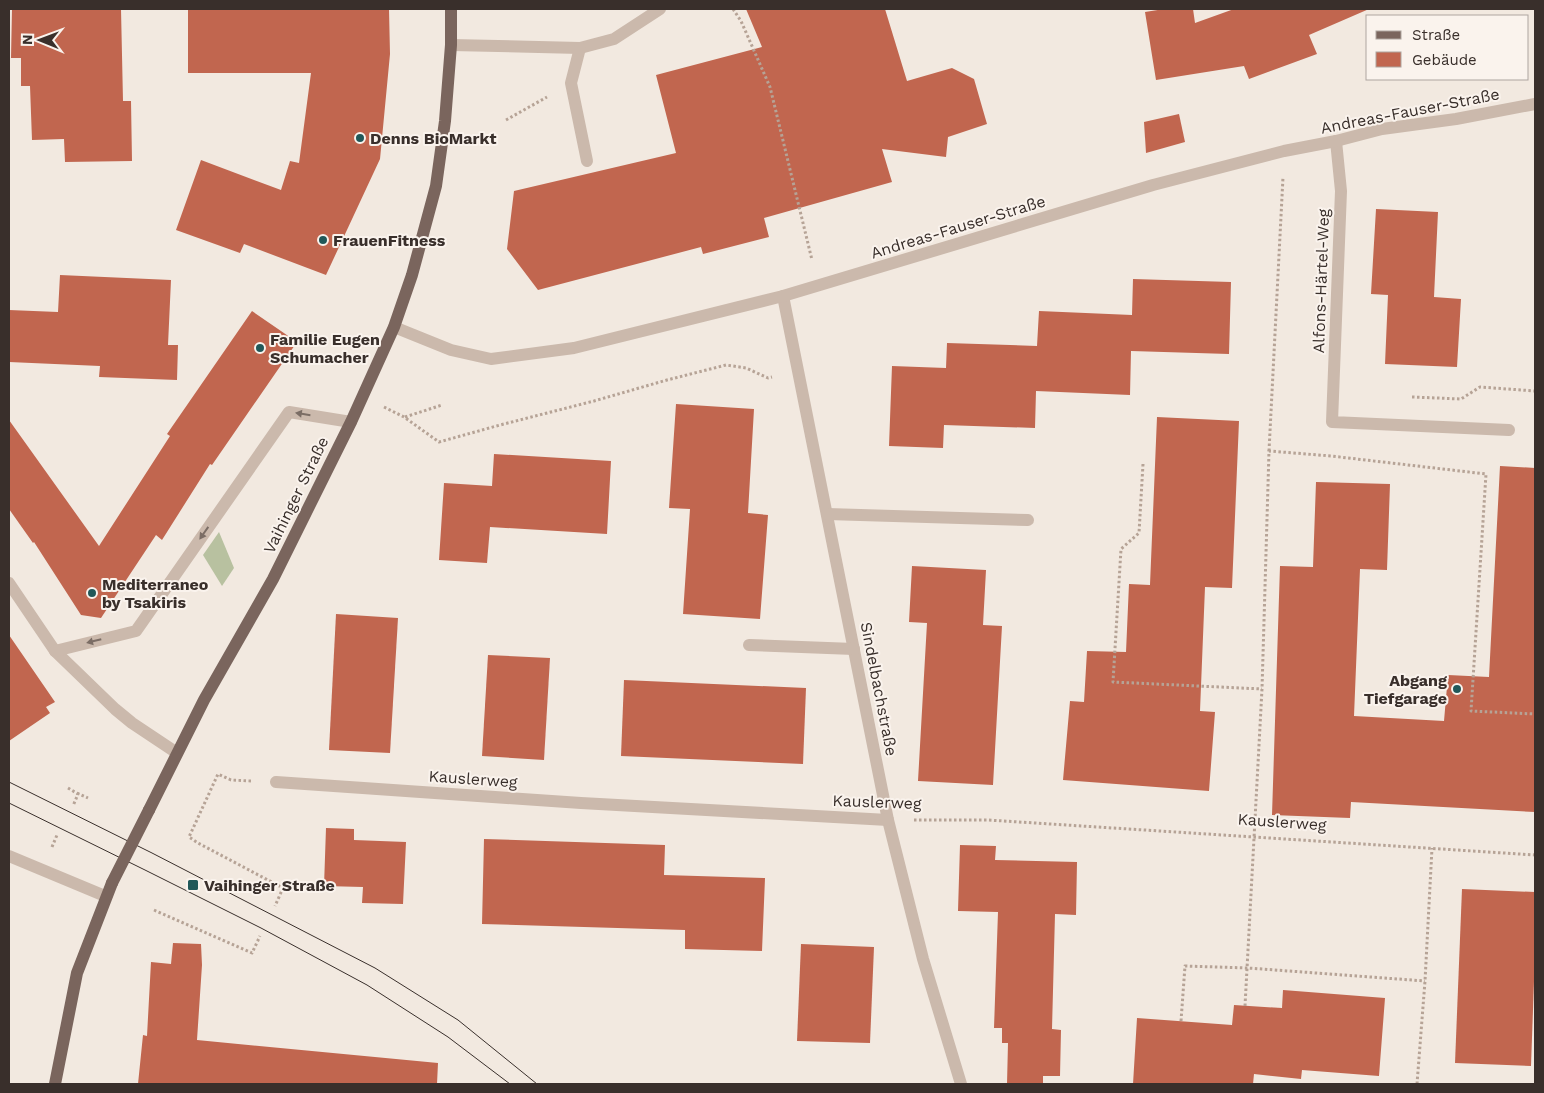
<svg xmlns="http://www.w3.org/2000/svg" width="1544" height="1093" viewBox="0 0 1544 1093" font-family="'Work Sans',sans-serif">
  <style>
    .green { fill: #b8c1a0 }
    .building { fill: #c1664f }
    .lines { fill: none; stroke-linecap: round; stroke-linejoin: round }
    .path { stroke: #b6a396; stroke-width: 3; stroke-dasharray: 2.5 2.5; stroke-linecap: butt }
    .minor { stroke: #cbb9ac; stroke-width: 12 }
    .major { stroke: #7a655d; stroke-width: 12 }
    .tram { stroke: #392f2b; stroke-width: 1 }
    .major-bridge { stroke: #7a655d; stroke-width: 12 }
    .oneway { fill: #7b6d65 }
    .poi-dot { fill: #215859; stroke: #faf3ed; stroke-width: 2 }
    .labels { text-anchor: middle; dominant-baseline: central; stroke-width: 4; stroke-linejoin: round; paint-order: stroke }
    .street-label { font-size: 16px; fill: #392f2b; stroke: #faf3ed }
    .poi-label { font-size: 16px; font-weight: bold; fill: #392f2b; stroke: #faf3ed; text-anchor: start }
  </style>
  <rect width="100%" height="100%" fill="#f2e9e0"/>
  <polygon class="green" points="219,532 234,568 222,586 203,555"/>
  <g class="building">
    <polygon points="12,9 121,9 123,101 131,101 132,161 65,162 64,139 32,140 30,86 21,86 21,58 11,58"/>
    <polygon points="188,9 389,9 390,54 380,159 326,275 244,244 240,253 176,230 201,160 281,190 290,161 299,163 311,73 188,73"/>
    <polygon points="746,9 885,9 907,81 952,68 974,79 987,124 948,137 946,157 882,149 892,182 764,218 769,237 703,254 701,247 538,290 507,249 514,191 676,153 656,75 762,47"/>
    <polygon points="1164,9 1193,9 1195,23 1234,9 1369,9 1309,35 1317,54 1249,79 1244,66 1156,80 1145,12"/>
    <polygon points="1179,114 1185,142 1146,153 1144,122"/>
    <polygon points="1376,209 1438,212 1434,297 1461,299 1457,367 1385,364 1388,295 1371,294"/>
    <polygon points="60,275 171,280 168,345 178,345 177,380 99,377 100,366 9,362 9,310 58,312"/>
    <polygon points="1133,279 1231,282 1229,354 1131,351 1130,395 1036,391 1035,428 944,425 943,448 889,446 892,366 946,368 947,343 1037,346 1039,311 1132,315"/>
    <polygon points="252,311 297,342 212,465 210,464 162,540 156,535 101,618 81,615 34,542 33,543 9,509 9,420 99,546 170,436 167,434"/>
    <polygon points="676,404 754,409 748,513 768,515 760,619 683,614 690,509 669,508"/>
    <polygon points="1157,417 1239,421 1232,588 1205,587 1200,711 1215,712 1209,791 1063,780 1070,701 1084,702 1087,651 1126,652 1129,584 1150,585"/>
    <polygon points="494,454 611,461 607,534 490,527 487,563 439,560 444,483 492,486"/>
    <polygon points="1500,466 1535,468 1535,812 1351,802 1350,818 1272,815 1280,566 1313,567 1316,482 1390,484 1387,570 1360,569 1354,716 1444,721 1448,675 1489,677"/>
    <polygon points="912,566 986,570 983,625 1002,626 993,785 918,781 927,623 909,622"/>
    <polygon points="336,614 398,618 390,753 329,750"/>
    <polygon points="9,635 55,702 46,707 50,713 9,741"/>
    <polygon points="488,655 550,658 544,760 482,756"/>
    <polygon points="624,680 806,688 803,764 621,756"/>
    <polygon points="326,828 354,829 354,840 406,842 403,904 362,903 363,887 324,886"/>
    <polygon points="484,839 665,845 664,875 765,878 762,951 685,949 685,930 482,924"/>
    <polygon points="960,845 996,846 995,860 1077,862 1076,915 1055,914 1052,1029 1061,1030 1060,1076 1043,1076 1043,1084 1007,1084 1008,1043 1002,1043 1002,1028 994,1028 998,912 958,911"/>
    <polygon points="1462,889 1535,892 1535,954 1531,1066 1455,1063"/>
    <polygon points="173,943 201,944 202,965 197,1040 438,1063 437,1084 138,1084 143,1035 147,1036 151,962 171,964"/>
    <polygon points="801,944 874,947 870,1043 797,1041"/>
    <polygon points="1283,990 1385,998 1379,1076 1302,1070 1301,1079 1254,1074 1253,1084 1133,1084 1137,1018 1232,1025 1234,1005 1282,1008"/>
  </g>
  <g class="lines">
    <g class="path">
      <polyline points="733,9 741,21 770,87 812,260"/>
      <polyline points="506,120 547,97"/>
      <polyline points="1412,397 1461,399 1480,387 1535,391"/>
      <polyline points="384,407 404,417 439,442 500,425 594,401 667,380 726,365 746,368 768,378 772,377"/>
      <polyline points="405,417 442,405"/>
      <polyline points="1269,451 1283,177"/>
      <polyline points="1143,464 1139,533 1121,549 1113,682 1262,689"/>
      <polyline points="251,781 231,780 218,774 189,837 198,843 283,888 275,906"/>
      <polyline points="68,788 78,794 73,806"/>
      <polyline points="77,793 88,798"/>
      <polyline points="914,820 988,820 1535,855"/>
      <polyline points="52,847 57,835"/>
      <polyline points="154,910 252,953 260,936"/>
      <polyline points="1245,1006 1262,689 1269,451 1331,456 1486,474 1471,711 1535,714"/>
      <polyline points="1181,1021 1185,966 1248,968 1425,981"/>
      <polyline points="1417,1084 1425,981 1432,848"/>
    </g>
    <g class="minor">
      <polyline points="451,45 580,48 614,39 660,9"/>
      <polyline points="580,48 571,83 587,161"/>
      <polyline points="1336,141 1341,191 1332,422 1509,430"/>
      <polyline points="783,296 888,820 923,959 961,1084"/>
      <polyline points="394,327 451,350 491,359 574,348 783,296 1153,185 1284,151 1336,141 1382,129 1456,119 1535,104"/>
      <polyline points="827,514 1028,520"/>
      <polyline points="9,583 55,651 115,709 132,723 177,753"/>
      <polyline points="749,645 854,649"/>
      <polyline points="55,651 136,631 289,412 351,422"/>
      <polyline points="276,782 581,803 888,820"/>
      <polyline points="9,856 105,896"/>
    </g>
    <g class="major">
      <polyline points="149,810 204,700 273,579 351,422 394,327 412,275 436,186 445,121 451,45 451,9"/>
      <polyline points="55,1084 77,973 112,883"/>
    </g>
    <g class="tram">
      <polyline points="9,782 152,853 375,968 458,1020 537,1084"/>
      <polyline points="9,803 145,870 261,928 367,985 448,1037 510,1084"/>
    </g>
    <polyline class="major-bridge" points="112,883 149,810"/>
  </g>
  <defs><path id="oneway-solid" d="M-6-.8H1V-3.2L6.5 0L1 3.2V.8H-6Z" transform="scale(1.25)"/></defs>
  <g class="oneway">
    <use href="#oneway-solid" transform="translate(303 414) rotate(-171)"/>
    <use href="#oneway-solid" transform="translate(204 533) rotate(125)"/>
    <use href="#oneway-solid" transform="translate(94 641) rotate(166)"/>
  </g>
  <g class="poi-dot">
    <circle cx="360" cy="138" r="5"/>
    <circle cx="323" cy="240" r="5"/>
    <circle cx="260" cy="348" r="5"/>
    <circle cx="92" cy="593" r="5"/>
    <circle cx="1457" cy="689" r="5"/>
    <rect x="187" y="879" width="12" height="12" rx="2.5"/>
  </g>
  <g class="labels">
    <g class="street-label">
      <text transform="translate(1410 111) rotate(-11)">Andreas-Fauser-Straße</text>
      <text transform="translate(958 227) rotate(-17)">Andreas-Fauser-Straße</text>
      <text transform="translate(1321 281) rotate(-88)">Alfons-Härtel-Weg</text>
      <text transform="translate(296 495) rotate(-64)">Vaihinger Straße</text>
      <text transform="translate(879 689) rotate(79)">Sindelbachstraße</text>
      <text transform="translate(473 779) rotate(4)">Kauslerweg</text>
      <text transform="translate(877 802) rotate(2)">Kauslerweg</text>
      <text transform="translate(1282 822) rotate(4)">Kauslerweg</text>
    </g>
    <g class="poi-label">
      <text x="370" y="138">Denns BioMarkt</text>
      <text x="333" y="240">FrauenFitness</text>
      <text x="270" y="339">Familie Eugen<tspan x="270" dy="18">Schumacher</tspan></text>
      <text x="102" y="584">Mediterraneo<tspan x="102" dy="18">by Tsakiris</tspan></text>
      <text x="1447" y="680" text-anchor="end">Abgang<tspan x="1447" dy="18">Tiefgarage</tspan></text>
      <text x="204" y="885">Vaihinger Straße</text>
    </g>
  </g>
  <rect width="1544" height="1093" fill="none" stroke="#392f2b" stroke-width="20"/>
  <rect x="1366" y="15" width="162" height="65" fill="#faf3ed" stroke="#ada59f"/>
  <rect x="1376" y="31" width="25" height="8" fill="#7a655d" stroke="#ada59f"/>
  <text x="1412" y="40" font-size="15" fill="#392f2b">Straße</text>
  <rect x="1376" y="52" width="25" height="15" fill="#c1664f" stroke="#ada59f"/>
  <text x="1412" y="65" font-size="15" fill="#392f2b">Gebäude</text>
  <g transform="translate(40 40) rotate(271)" stroke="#faf3ed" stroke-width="4" paint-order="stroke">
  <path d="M0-4L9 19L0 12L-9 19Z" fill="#392f2b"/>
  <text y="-8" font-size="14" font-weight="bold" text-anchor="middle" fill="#392f2b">N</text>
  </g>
</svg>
